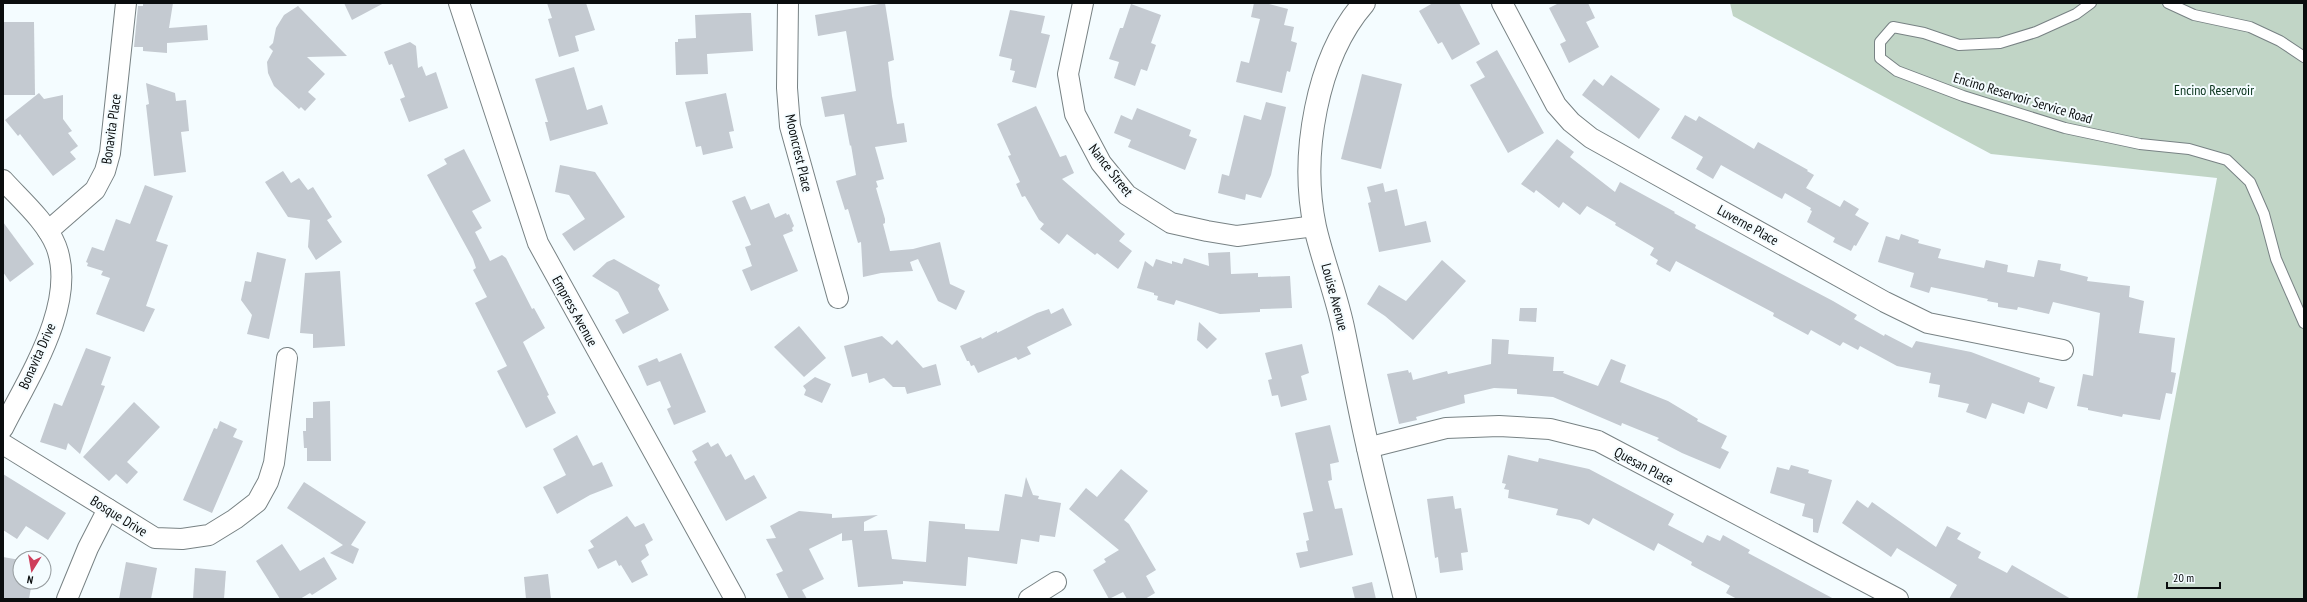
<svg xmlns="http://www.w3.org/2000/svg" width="2307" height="602" viewBox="0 0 2307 602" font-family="'PT Sans Narrow',sans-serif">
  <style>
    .green { fill: #c1d5c6 }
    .building { fill: #c4cad1 }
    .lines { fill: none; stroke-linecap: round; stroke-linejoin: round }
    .service-casing { stroke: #788284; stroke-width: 12 }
    .minor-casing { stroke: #788284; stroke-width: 22 }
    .tertiary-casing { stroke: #788284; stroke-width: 24 }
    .service { stroke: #fff; stroke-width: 10 }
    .minor { stroke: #fff; stroke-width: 20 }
    .tertiary { stroke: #fff; stroke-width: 22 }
    .labels { text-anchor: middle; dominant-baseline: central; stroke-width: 4; stroke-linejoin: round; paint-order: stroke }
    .park-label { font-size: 14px; fill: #08321a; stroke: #f4fcff }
    .street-label { font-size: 14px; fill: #0a0d0e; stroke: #f4fcff }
  </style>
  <rect width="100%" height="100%" fill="#f4fcff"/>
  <polygon class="green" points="1730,3 2304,3 2304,599 2137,599 2217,178 1991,154 1733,16"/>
  <g class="building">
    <polygon points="143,3 173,3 169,28 207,25 208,40 167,43 167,53 143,51 143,47 134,47 138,6 143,6"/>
    <polygon points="344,3 384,3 352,20"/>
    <polygon points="547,3 586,3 595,30 575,36 579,51 559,57 548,19 552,18"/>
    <polygon points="885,3 894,60 888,62 892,96 897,124 904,123 907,142 875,147 884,179 876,181 878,187 876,188 885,219 885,223 883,224 890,251 913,249 940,242 950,284 965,291 956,310 938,301 918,259 910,262 913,271 881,273 863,277 861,242 858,243 848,209 845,210 836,181 856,175 851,145 850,146 844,114 825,117 821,97 856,91 846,31 818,36 815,15"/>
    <polygon points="1254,3 1265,3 1288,9 1284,25 1294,27 1291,41 1297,43 1290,72 1287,71 1282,93 1236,82 1241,61 1249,63 1260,19 1251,17"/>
    <polygon points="1433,3 1459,3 1480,44 1452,60 1442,42 1438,44 1419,11"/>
    <polygon points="1559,3 1588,3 1595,18 1586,22 1599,47 1569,63 1560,44 1566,41 1549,8"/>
    <polygon points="1131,4 1161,15 1151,43 1156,45 1147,71 1141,69 1135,86 1114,78 1119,62 1109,59 1120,28 1123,28"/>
    <polygon points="298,6 347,56 307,57 325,74 308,92 316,99 305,111 301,107 299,109 274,86 268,73 267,62 273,51 269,47 273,43 276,28 284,15"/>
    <polygon points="1010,10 1045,16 1041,33 1050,35 1036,88 1012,82 1015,71 1010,70 1012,59 999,56"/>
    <polygon points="743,13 751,13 753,51 707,54 708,74 676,75 675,42 678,42 678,39 696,38 695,15"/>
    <polygon points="3,22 34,22 35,95 3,95"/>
    <polygon points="410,42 416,46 418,68 422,66 426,76 436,72 448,108 409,122 400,99 405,97 392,64 389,65 384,52"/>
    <polygon points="1497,50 1544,133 1508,153 1470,85 1485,77 1476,62"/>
    <polygon points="574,67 587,110 602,105 608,124 550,141 545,122 548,122 535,79"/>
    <polygon points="1362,74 1402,84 1381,169 1341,159"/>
    <polygon points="1611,75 1660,109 1639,139 1582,95 1594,79 1603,86"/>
    <polygon points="146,83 175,93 176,101 186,100 189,131 181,132 186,172 154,176 146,105 149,104"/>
    <polygon points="39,93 44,99 63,95 63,119 72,131 68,133 78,146 70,152 76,159 53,176 20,134 18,136 5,120"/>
    <polygon points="726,93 734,131 729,132 733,148 703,155 701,146 696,147 685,102"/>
    <polygon points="1266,102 1286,107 1271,175 1261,198 1246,194 1245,200 1218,193 1222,174 1229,176 1244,115 1261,120"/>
    <polygon points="1036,106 1060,157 1066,155 1074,173 1062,179 1125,234 1119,241 1132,251 1118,269 1097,253 1095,255 1067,234 1059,244 1040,229 1044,224 1039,220 1025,196 1022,197 1016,184 1020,182 1008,156 1011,155 997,124"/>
    <polygon points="1137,108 1191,130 1189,136 1197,139 1185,170 1128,147 1131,140 1114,133 1121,115 1132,120"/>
    <polygon points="1685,115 1696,121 1699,116 1754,149 1758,142 1808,170 1807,171 1814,175 1806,188 1840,207 1844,200 1859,209 1855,215 1869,223 1856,246 1854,245 1851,251 1833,242 1835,238 1807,222 1812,211 1810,210 1811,208 1785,193 1782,199 1721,165 1713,179 1696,169 1703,157 1671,138"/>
    <polygon points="1557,139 1574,152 1570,157 1615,192 1620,182 1675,212 1674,213 1696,225 1695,228 1833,301 1857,315 1854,319 1884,336 1885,334 1912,348 1916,341 1971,352 2040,378 2039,382 2055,387 2047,409 2028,402 2024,414 1992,403 1986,419 1966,412 1969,404 1938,397 1940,385 1929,383 1931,373 1897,366 1860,346 1858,350 1843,342 1840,346 1811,330 1808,335 1773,316 1774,313 1676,261 1670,272 1656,264 1658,260 1650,255 1654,248 1615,225 1616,223 1587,206 1580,215 1563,202 1559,208 1536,190 1534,193 1521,184"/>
    <polygon points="464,149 491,201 472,211 482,228 475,232 490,261 502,255 506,258 532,309 534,308 545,328 523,342 549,395 547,396 556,413 526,428 497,371 507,366 475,303 487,297 473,270 476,268 473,259 427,175 447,164 444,159"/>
    <polygon points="560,165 595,172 625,217 574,251 562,234 585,219 569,195 555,192"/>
    <polygon points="283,171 291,183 299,178 308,190 313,187 332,217 327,220 342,242 316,260 308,247 310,220 288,217 265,182"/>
    <polygon points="1383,183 1385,192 1397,189 1405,226 1426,221 1431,242 1379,252 1368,203 1371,202 1367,187"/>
    <polygon points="145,185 173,196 156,241 168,245 146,306 155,309 144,332 96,314 110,278 101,275 103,271 87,266 88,263 86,262 92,247 104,251 116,219 130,224"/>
    <polygon points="745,196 751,210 769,203 775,218 786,213 787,215 789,214 794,226 792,228 793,231 783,235 798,271 751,291 742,270 752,266 745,247 751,245 732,201"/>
    <polygon points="3,222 34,264 10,282 3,272"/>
    <polygon points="1901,234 1919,240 1918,243 1941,249 1938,258 1984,268 1986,260 2008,265 2007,272 2034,277 2038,260 2061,264 2060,270 2088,277 2087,281 2130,286 2129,297 2144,301 2139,333 2175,338 2171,372 2176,373 2172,394 2166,393 2160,420 2123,414 2122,417 2088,410 2088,408 2077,406 2083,374 2093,376 2100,313 2053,302 2049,314 2018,307 2017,310 1998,307 1998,303 1987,301 1988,299 1931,287 1929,293 1910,287 1914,273 1878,262 1886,236 1899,240"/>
    <polygon points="257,252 286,259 269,339 247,334 252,315 241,300 245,281 251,282"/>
    <polygon points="1230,252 1231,274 1258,273 1258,277 1290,276 1292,308 1260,309 1260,312 1220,314 1176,300 1174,305 1157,300 1158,296 1154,295 1154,293 1137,288 1145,261 1153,267 1156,259 1172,264 1172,261 1182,264 1184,258 1209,266 1208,253"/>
    <polygon points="614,259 660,285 658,289 669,310 623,334 615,320 629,313 618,292 592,276 607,262"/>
    <polygon points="1442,260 1466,281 1413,340 1385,316 1367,304 1379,285 1406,301"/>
    <polygon points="340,271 345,346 313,348 313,334 300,333 305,273"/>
    <polygon points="1063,308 1072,325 1027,347 1031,354 1018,360 1016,357 978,373 974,365 971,366 969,361 967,361 960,346 981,337 982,339 997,331 997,333 1037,313 1049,309 1051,314"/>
    <polygon points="1520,308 1537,308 1536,322 1519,321"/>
    <polygon points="1199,322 1217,339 1207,349 1197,340"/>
    <polygon points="799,326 826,358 804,377 774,347"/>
    <polygon points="882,336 892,345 897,340 923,368 936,364 941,385 907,394 905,387 893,387 884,378 869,383 867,373 852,377 844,346"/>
    <polygon points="1492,339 1509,340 1508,354 1554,357 1553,371 1564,371 1563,373 1598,386 1611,359 1626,365 1620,382 1668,401 1698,419 1697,421 1727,436 1721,448 1729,452 1720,469 1682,453 1657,440 1659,438 1622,423 1621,426 1553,397 1517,394 1517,389 1494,388 1464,395 1465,403 1416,417 1417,420 1399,424 1387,374 1408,370 1409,373 1411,372 1413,380 1447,371 1448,374 1491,364"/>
    <polygon points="1302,344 1309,373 1301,376 1307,400 1281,407 1278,395 1272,396 1268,380 1272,379 1265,353"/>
    <polygon points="86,348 111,357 101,385 105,386 80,454 68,443 66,450 40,442 54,403 62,406"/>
    <polygon points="681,353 706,412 674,425 667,409 671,407 660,381 647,386 638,366 657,358 659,362"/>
    <polygon points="815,377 831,384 822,403 804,395 806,390 803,386"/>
    <polygon points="330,401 331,461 307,461 307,448 304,448 303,431 306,431 306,418 313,418 313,402"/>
    <polygon points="134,402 160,427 127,462 138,472 127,484 116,474 109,481 83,457"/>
    <polygon points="220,421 237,429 233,437 243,441 212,513 183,500 214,428 217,429"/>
    <polygon points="1330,425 1339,462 1330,464 1332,480 1328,481 1335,509 1342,508 1353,555 1300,568 1296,553 1308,551 1306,541 1309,540 1303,513 1313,511 1295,433"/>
    <polygon points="577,435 593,466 602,462 613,486 590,495 557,514 543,487 566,475 553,449"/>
    <polygon points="708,442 711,447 718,443 726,457 731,454 745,480 754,475 767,498 726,521 694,462 697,460 692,451"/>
    <polygon points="1508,455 1538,462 1539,458 1589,469 1674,514 1668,525 1703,543 1707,535 1720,541 1723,535 1750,550 1748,553 1834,599 1737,599 1726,593 1730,586 1691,565 1692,562 1658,543 1654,551 1593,518 1589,525 1580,520 1556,515 1558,509 1508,498 1509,490 1504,489 1506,484 1502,483"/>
    <polygon points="1791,465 1809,470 1808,473 1832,480 1818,533 1813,532 1813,519 1802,516 1805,504 1770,493 1777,467 1789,470"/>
    <polygon points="1121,469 1148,491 1124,520 1129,524 1156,570 1146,576 1155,593 1145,599 1127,599 1123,592 1109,599 1093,570 1106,562 1104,559 1119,550 1069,509 1086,488 1097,497"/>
    <polygon points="3,474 66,513 48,540 26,526 17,539 3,530"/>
    <polygon points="1026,477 1033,495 1039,496 1038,499 1061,503 1055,537 1040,535 1039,542 1021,539 1017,564 968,557 966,586 903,581 903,584 858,587 852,540 842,541 842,533 809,549 824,579 802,590 807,599 789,599 776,574 783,571 766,539 776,538 770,526 799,511 832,514 832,518 878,515 864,522 864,531 887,530 892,559 926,562 929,521 965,524 965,529 999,531 1005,494 1022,497"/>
    <polygon points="304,482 366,522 351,545 359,549 353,564 330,553 343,545 287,508"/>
    <polygon points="1453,496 1455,509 1461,508 1468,552 1461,553 1463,570 1440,573 1438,557 1435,558 1427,499"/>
    <polygon points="1857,500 1868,508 1872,502 1936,547 1947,526 1961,533 1957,539 1981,552 1978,558 2007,573 2012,565 2071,599 1949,599 1957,585 1897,548 1891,557 1842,523"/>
    <polygon points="627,516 635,527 644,523 653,540 645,545 649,555 641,561 648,575 632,583 621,565 619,566 616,560 598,569 588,550 594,547 590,541"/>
    <polygon points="282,544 300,571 324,557 337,579 312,595 310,593 300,599 280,599 256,561"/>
    <polygon points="3,557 20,560 20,582 32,582 29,599 3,599"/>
    <polygon points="126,562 157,568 151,599 119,599"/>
    <polygon points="195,568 226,571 224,599 193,599"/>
    <polygon points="548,574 551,599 526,599 524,577"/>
    <polygon points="1372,582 1376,599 1355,599 1352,587"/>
  </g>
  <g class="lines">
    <defs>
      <g id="service">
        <polyline points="2091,3 2076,14 2036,32 2000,43 1959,45 1924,33 1893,27 1880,42 1880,58 1897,71 1963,96 2065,128 2140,144 2189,149 2227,160 2250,182 2264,214 2276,259 2304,323"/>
        <polyline points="2168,3 2194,15 2250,27 2280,41 2304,57"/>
      </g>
      <g id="minor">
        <polyline points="459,3 538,243 735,599"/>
        <polyline points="788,3 787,88 790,126 838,298"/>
        <polyline points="1083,3 1068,74 1075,114 1101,163 1127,195 1171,223 1207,231 1237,236 1315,226"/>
        <polyline points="1502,3 1556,105 1571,122 1591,138 1885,302 1928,323 2063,350"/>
        <path d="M3 180C20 199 46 221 56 246 78 303 28 378 3 428"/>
        <polyline points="48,231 95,190 105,171 110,153 126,3"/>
        <polyline points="3,444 155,538 182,539 209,535 235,519 257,502 268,482 274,463 287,358"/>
        <polyline points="1367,448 1446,428 1499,426 1550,429 1598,441 1898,599"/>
        <polyline points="67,599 88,548 108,509"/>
        <polyline points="1029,599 1056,582"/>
      </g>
      <path id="tertiary" d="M1364 3C1316 58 1300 156 1315 227 1323 262 1337 296 1344 332 1352 370 1359 409 1368 448 1379 499 1393 549 1405 599"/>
    </defs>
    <use href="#service" class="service-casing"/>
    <use href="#minor" class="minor-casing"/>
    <use href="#tertiary" class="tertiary-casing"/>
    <use href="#service" class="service"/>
    <use href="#minor" class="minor"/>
    <use href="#tertiary" class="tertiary"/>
  </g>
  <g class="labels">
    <g class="park-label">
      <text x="2214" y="90">Encino Reservoir</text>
    </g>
    <g class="street-label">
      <text transform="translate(2023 98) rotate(17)">Encino Reservoir Service Road</text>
      <text transform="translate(111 129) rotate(-82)">Bonavita Place</text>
      <text transform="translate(799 153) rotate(77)">Mooncrest Place</text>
      <text transform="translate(1111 170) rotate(52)">Nance Street</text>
      <text transform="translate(1748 225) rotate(29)">Luverne Place</text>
      <text transform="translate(1335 297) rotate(75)">Louise Avenue</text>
      <text transform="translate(575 311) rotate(61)">Empress Avenue</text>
      <text transform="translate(37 356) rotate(-66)">Bonavita Drive</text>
      <text transform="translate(1644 466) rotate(28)">Quesan Place</text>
      <text transform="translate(119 516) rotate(32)">Bosque Drive</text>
    </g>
  </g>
  <rect width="2307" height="602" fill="none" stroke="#0a0d0e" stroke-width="8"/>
  <g transform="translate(32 570) rotate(191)"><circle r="19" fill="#f4fcff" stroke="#969c9f"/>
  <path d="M0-3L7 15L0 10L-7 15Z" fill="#ce3e5b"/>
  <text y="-6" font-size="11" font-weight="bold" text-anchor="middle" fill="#0a0d0e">N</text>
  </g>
  <path d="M2167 582v6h53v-6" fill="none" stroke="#0a0d0e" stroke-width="2"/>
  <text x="2173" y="582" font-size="12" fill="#0a0d0e" stroke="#f4fcff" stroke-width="3" paint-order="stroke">20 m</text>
</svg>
